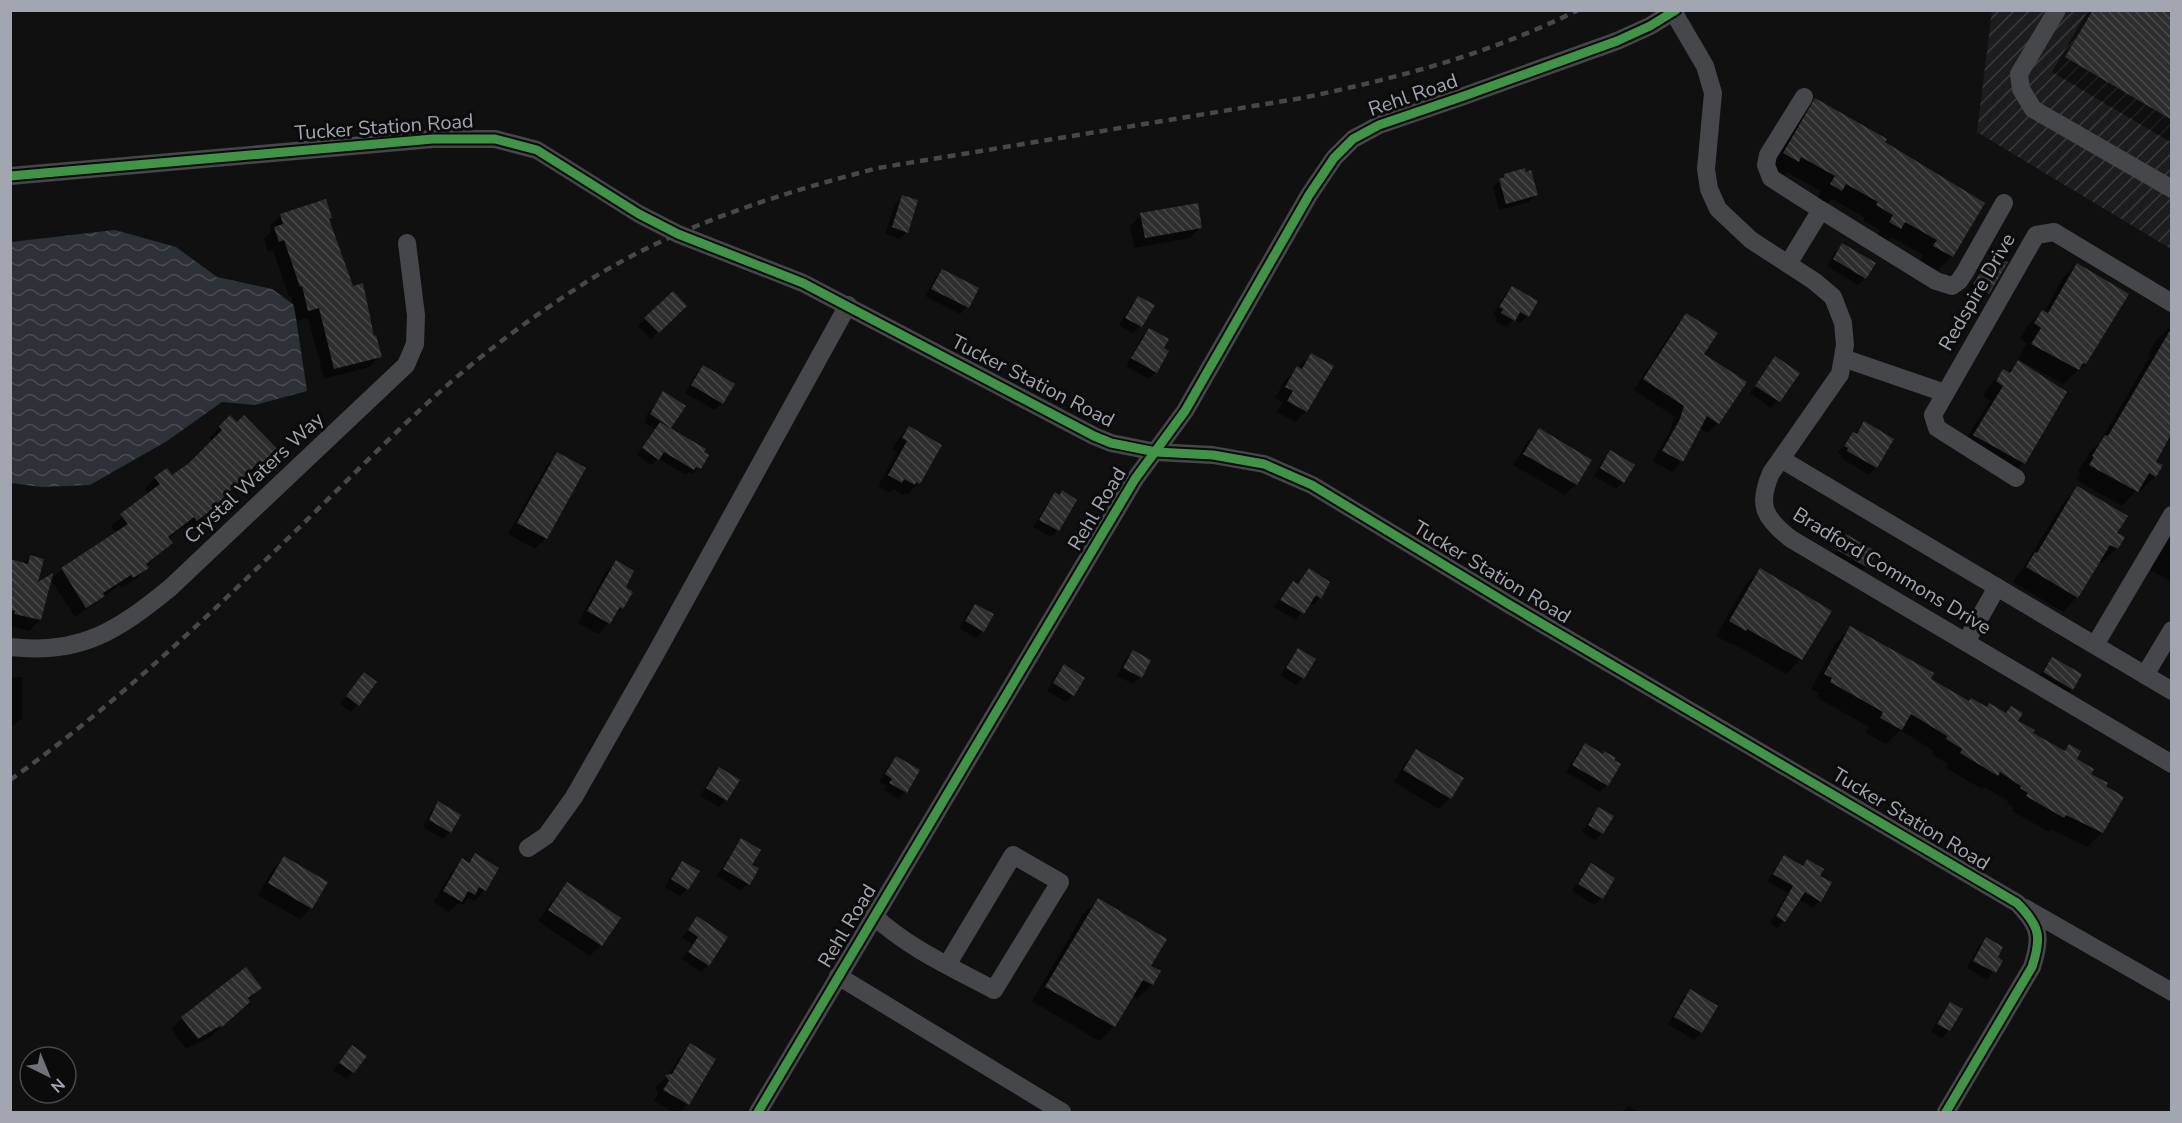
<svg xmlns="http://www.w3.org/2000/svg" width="2182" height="1123" viewBox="0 0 2182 1123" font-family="'Nunito Sans',sans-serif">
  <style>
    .industrial { fill: url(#industrial-furrows) }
    .water { fill: url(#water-waves) }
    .shadow { fill: #0007 }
    .building { fill: url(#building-back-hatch) }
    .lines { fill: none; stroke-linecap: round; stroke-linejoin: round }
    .minor { stroke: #46474a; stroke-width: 18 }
    .rail { stroke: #48484b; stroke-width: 4.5; stroke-dasharray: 8 6; stroke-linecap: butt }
    .cycleway-casing { stroke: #0b0b0c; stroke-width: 13 }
    .cycleway { stroke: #419447; stroke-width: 9 }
    .labels { text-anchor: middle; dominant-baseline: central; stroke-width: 6; stroke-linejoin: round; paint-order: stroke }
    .street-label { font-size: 20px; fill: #a2a6b0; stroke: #0b0b0c }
  </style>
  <defs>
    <pattern id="industrial-furrows" width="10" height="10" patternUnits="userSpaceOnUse" patternTransform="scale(1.5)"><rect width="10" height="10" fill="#1d1d1f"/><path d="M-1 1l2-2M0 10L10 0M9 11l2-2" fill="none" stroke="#3b3b3d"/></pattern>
    <pattern id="water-waves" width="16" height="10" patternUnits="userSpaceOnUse" patternTransform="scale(1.5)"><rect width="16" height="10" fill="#2c3238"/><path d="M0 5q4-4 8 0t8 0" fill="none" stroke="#474d52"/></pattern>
    <pattern id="building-back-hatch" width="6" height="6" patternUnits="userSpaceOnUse" patternTransform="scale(1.5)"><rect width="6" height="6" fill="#2e2e2f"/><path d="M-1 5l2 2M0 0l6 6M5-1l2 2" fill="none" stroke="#49494b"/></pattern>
  </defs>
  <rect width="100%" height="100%" fill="#101011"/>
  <polygon class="industrial" points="1992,11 2171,11 2171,249 1977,132"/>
  <polygon class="water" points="115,230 176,247 217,277 272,289 294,305 307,391 255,405 222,402 167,441 90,485 41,487 11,483 11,242"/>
  <g class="shadow">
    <polygon points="2088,10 2172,10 2172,143 2052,72"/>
    <polygon points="1815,100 1883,142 1952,256 1937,271 1920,261 1923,255 1891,237 1885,243 1876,237 1880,230 1863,220 1864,217 1832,199 1826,204 1817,199 1821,191 1787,172 1783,176 1769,168 1801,115"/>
    <polygon points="1504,175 1536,194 1529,202 1499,210 1493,187"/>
    <polygon points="902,197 907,232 900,239 885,234 895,204"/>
    <polygon points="281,215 327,220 380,356 369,367 324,379 308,318 297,321 291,296 289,297 273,250 268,252 264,239 271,231 270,226"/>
    <polygon points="1141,215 1201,227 1190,238 1134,248 1130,226"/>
    <polygon points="1842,245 1865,278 1858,285 1827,266 1835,252"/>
    <polygon points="1992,254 1988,293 1981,300 1967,292 1985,261"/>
    <polygon points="2077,264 2085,364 2063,384 2018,359 2027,343 2020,338 2027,326 2042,311 2044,313 2062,279"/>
    <polygon points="942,271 967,307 960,314 925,296 935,278"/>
    <polygon points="1512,288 1527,316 1520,323 1514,319 1506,327 1495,321 1497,317 1493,314 1505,295"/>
    <polygon points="673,293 685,306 651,339 638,326"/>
    <polygon points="1139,298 1153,306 1140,326 1133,334 1119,325 1131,305"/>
    <polygon points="1687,315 1702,354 1744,382 1718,423 1707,433 1699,428 1682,461 1672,472 1653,461 1670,431 1675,417 1634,390 1676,325"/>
    <polygon points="2172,325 2172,436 2154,462 2155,476 2140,491 2138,489 2122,506 2076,480 2080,473 2078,471 2091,451 2100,442 2150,356 2148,355 2157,339"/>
    <polygon points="1149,330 1156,372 1149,379 1126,366 1142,337"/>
    <polygon points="1311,355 1306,411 1295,422 1277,412 1283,402 1275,398 1286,379"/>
    <polygon points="1776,358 1798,373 1771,408 1750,393"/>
    <polygon points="2018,362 2065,393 2023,463 2009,478 1959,450 1990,401 1983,396 1989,386 2004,371 2007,373"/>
    <polygon points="703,367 722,403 715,410 685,393 696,374"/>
    <polygon points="664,393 684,406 668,429 707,455 693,474 689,472 686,475 658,458 652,465 637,455 655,429 644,422 647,417 646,416"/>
    <polygon points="230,417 278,452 253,476 248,471 199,521 186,531 183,527 168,539 171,543 146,565 147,568 136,579 121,588 120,585 75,617 51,580 62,569 116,533 111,526 148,494 145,489 155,478 172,477 190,464 212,441 209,438"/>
    <polygon points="1864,423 1892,440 1876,468 1869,475 1841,458 1842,456 1838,453 1846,441 1853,433 1855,434"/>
    <polygon points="909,428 918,483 908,494 905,493 903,495 893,489 890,493 878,486 897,452 892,449 898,439"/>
    <polygon points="1539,430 1576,484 1565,495 1513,465 1528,441"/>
    <polygon points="1611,452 1623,482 1616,489 1594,476 1604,459"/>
    <polygon points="558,454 546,538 535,549 508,534 547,465"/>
    <polygon points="2077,488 2115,534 2117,548 2102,563 2099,561 2077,597 2063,612 2013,582 2027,562 2063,503"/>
    <polygon points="1062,492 1058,530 1051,537 1033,527 1049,501 1056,494 1058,496"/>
    <polygon points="2172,534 2172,582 2150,570"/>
    <polygon points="1847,536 1875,553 1866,567 1859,574 1831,558 1840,543"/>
    <polygon points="30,557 40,620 29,631 10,626 10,561 23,564"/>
    <polygon points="616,562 624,587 622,608 598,634 578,623 605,573"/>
    <polygon points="1309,570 1327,587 1320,598 1313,605 1309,603 1296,620 1274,607 1286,590 1293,583 1296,585"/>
    <polygon points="1760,570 1801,659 1786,674 1732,643 1730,644 1716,636 1746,584"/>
    <polygon points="975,605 983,631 976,638 959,628 968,613"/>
    <polygon points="1851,628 1929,679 1968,702 2016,721 2031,733 2064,752 2070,746 2075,760 2089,774 2102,832 2087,847 2051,829 2049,832 2012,811 2014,808 2007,803 2008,801 1984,787 1982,789 1946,768 1948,764 1932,754 1934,751 1900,730 1886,744 1866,733 1869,727 1816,697 1819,693 1811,689 1836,642"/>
    <polygon points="1299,650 1303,678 1296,685 1280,675 1292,657"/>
    <polygon points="1133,652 1140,677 1133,684 1117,676 1126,659"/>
    <polygon points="2052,658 2072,689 2065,696 2037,680 2045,666"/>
    <polygon points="1064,666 1073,695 1066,702 1047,691 1057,673"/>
    <polygon points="10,677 22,677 22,718 10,729"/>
    <polygon points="357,681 375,682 351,712 340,704"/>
    <polygon points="1585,745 1607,785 1600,792 1566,772 1578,752"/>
    <polygon points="1417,751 1450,798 1439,809 1394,782 1406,762"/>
    <polygon points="896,758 918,771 905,792 898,799 884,790 886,786 879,782 889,765"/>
    <polygon points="719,769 726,800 719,807 700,796 712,776"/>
    <polygon points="439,803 450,832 443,839 423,827 432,810"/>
    <polygon points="1599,809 1602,833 1595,840 1582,832 1592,816"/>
    <polygon points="742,840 750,866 748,884 741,891 717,876 735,847"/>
    <polygon points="475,855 485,890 474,901 469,898 463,905 458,903 449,912 434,902 452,871 462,860 467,863"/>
    <polygon points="1784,857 1801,867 1807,861 1818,876 1819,901 1813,908 1798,899 1778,928 1770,923 1788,893 1767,881 1778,864"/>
    <polygon points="284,858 311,908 300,919 258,895 273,869"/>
    <polygon points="682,862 687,889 680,896 665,887 675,869"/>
    <polygon points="1592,865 1601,898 1594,905 1572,891 1585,872"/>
    <polygon points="567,884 601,945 590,956 538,921 556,895"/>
    <polygon points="1098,900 1149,967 1159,972 1152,985 1137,999 1132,996 1114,1027 1099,1041 1032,1001 1083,914"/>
    <polygon points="697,918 708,965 701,972 682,959 692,944 682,938"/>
    <polygon points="1986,939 1996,958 2001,961 1987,980 1967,968 1979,946"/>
    <polygon points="260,988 237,1012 210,1037 186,1049 171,1029 182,1018"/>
    <polygon points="1690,991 1716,1006 1701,1033 1694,1040 1668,1024 1683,998"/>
    <polygon points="1950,1004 1961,1010 1949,1031 1942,1038 1931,1032 1943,1011"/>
    <polygon points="691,1045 688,1104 679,1112 673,1112 654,1101 658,1093 655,1087 668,1076 680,1056"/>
    <polygon points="352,1047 353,1072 346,1079 333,1070"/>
    <polygon points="1628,1106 1640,1112 1622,1112"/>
  </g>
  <g class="building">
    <polygon points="2093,10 2172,10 2172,120 2065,57"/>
    <polygon points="1815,98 1887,139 1885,142 1985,203 1953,257 1933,246 1937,240 1905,222 1901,229 1889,222 1893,215 1876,205 1878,202 1846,184 1842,191 1830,184 1835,176 1801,157 1799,162 1783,153"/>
    <polygon points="1525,168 1526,172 1531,170 1538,195 1506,204 1499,179 1504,177 1504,174"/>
    <polygon points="902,195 918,200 908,233 892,227"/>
    <polygon points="326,199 332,218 329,219 353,286 363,283 374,336 376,335 382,357 334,369 319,308 308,311 302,286 300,287 284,240 279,242 274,227 283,224 280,214"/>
    <polygon points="1198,203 1202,228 1145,238 1140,213"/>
    <polygon points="1842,243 1876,263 1866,279 1833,259"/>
    <polygon points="1992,253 2008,262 1989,294 1973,284"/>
    <polygon points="2077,263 2129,294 2086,364 2083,363 2079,370 2031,344 2041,328 2034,323 2042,310 2048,313"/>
    <polygon points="942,269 979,288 969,308 931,289"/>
    <polygon points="1512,286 1538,301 1529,317 1520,312 1515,321 1501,313 1503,309 1499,307"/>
    <polygon points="673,291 687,306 659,333 644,318"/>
    <polygon points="1138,296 1155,305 1142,327 1125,318"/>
    <polygon points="1686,313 1718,333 1704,354 1747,382 1719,424 1707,416 1683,462 1662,451 1680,419 1684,406 1643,379"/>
    <polygon points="2172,327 2172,433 2156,462 2163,465 2156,477 2149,473 2138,492 2089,465 2094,457 2092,456 2105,435 2108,436"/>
    <polygon points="1149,328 1169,339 1164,348 1169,351 1157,373 1131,358"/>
    <polygon points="1311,353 1334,366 1307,412 1287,401 1293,391 1285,387 1297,366 1302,369"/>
    <polygon points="1775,356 1800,373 1780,402 1755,386"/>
    <polygon points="2018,360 2067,392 2025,464 1973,435 2003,386 1996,381 2003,369 2010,373"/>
    <polygon points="703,365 735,384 723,404 691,385"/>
    <polygon points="663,391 686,406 671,428 650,414"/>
    <polygon points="230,415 237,422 244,415 280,452 265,466 260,461 211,510 197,521 194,517 168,537 173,543 146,564 149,568 133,578 131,575 103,593 105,596 86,608 61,568 128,524 120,514 160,484 154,477 167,468 172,475 189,463 222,430 219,426"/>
    <polygon points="1864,421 1894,439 1877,468 1847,451 1848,448 1844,446 1853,432 1857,434"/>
    <polygon points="660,422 706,449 704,452 709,455 701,469 696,467 694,470 664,452 659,460 642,448"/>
    <polygon points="909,426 942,445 920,484 916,482 915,485 904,479 902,483 888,475 907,441 902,438"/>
    <polygon points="1539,428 1592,460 1577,485 1523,454"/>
    <polygon points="1610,450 1635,465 1624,483 1600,468"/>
    <polygon points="557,452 586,468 547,539 517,523"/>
    <polygon points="2077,486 2128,516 2117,533 2125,537 2118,549 2110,545 2078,598 2026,567 2035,552 2037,553"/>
    <polygon points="1062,490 1077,500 1059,531 1039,520 1055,492 1060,495"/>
    <polygon points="1846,534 1877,552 1868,568 1837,550"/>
    <polygon points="30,555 44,559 38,582 53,573 41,620 14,614 15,611 10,610 10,559 28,564"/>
    <polygon points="616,560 634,571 626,587 633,592 623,609 620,607 610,624 587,611"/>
    <polygon points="1309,568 1330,582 1321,599 1316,595 1304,614 1280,600 1293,581 1298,584"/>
    <polygon points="1760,568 1832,611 1802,660 1747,629 1746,631 1729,621"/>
    <polygon points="975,604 994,614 984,632 965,621"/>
    <polygon points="1850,626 1934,673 1931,679 1969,701 1971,698 1987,707 1989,703 2006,713 2011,706 2023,713 2018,721 2035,730 2033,733 2065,751 2069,744 2081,751 2077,759 2094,769 2091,774 2108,783 2106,786 2124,797 2103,833 2066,815 2064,818 2026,796 2028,793 2020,788 2021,786 2000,772 1998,776 1960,753 1962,749 1946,739 1947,736 1911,714 1902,730 1880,718 1883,712 1830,682 1832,678 1824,674"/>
    <polygon points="1298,648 1316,659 1304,679 1286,668"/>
    <polygon points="1133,650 1151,660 1142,678 1123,668"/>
    <polygon points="2052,657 2082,674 2073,690 2043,672"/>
    <polygon points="1064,664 1085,678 1074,696 1053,683"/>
    <polygon points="364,672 377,682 359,706 346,696"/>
    <polygon points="1585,743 1603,754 1604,751 1616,758 1614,760 1621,764 1608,786 1572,765"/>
    <polygon points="1416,749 1464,778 1451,799 1403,770"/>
    <polygon points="896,756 920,770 907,793 889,783 892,779 885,774"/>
    <polygon points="719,767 740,780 727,801 706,788"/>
    <polygon points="438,801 461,815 451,833 429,820"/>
    <polygon points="1598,807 1614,816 1603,834 1588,825"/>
    <polygon points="741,838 761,850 752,865 759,868 750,885 723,869"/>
    <polygon points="475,853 499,868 486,891 479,887 475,895 468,891 462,902 443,891 462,858 469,863"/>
    <polygon points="1784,855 1803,866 1807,859 1824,869 1820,876 1832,882 1821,902 1805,892 1785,922 1776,916 1793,886 1773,874"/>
    <polygon points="284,856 328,882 312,909 268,883"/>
    <polygon points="682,861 700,871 688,890 671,879"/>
    <polygon points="1591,863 1615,878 1603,899 1578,884"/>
    <polygon points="567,882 621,918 602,946 548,910"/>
    <polygon points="1098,898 1167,939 1151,966 1161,971 1153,985 1143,980 1115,1027 1045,987"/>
    <polygon points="697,916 728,937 709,966 688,952 698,937 688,930"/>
    <polygon points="1986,937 2003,947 1998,957 2003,961 1996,973 1973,961"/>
    <polygon points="246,967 262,988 248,998 250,1002 222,1027 220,1026 198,1039 181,1017"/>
    <polygon points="1690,989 1718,1006 1702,1033 1674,1017"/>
    <polygon points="1950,1002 1963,1009 1950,1031 1937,1024"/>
    <polygon points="690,1043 716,1059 689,1105 663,1090 669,1081 665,1075 672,1074"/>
    <polygon points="352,1045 367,1056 354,1073 339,1063"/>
  </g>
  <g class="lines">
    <g class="minor">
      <polyline points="2057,10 2019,74 2021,89 2033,109 2172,189"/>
      <path d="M1674 13 1705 66 1713 93 1706 169 1709 189 1718 209 1751 240 1814 281 1833 297 1843 323 1845 345 1840 374 1771 473C1757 505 1764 518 1791 539L2172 764"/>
      <path d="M10 176 433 139H495L537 150 639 214 678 234 803 283 1094 436 1111 443 1156 452 1213 455 1264 464 1312 485 1510 605 2017 903C2040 926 2042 937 2032 967L1946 1112"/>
      <polyline points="1821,210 1936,281 1952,286 1959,281 1965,272 2004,203"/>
      <polyline points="1788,264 1821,210 1771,178 1766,165 1768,155 1804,97"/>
      <polyline points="1843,358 1945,393"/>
      <polyline points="1781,459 2172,691"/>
      <polyline points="2016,478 1937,428 1933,415 2036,235 2054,232 2172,303"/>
      <polyline points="1966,642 1997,587"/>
      <polyline points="2095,645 2172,515"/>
      <path d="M10 647C81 655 117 631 170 588L406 365 415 344 416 315 407 243"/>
      <polyline points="2145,675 2172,630"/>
      <polyline points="528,848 546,836 574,797 656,653 848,305"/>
      <polyline points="2025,908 2172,992"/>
      <path d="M874 916C908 948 953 968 994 990L1060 882 1013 855 947 965"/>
      <polyline points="838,976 1062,1112"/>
      <polyline points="758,1112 1135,479 1185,411 1309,195 1334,158 1353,139 1379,125 1464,96 1617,41 1650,26 1676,10"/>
    </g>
    <path class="rail" d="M10 780C121 701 218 607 315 512 360 468 404 423 452 381 495 344 542 310 591 279 679 225 778 194 878 168L1302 98C1398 78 1490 54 1578 10"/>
    <defs>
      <g id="cycleway">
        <path d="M10 176 433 139H495L537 150 639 214 678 234 803 283 1094 436 1111 443 1156 452 1213 455 1264 464 1312 485 1510 605 2017 903C2040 926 2042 937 2032 967L1946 1112"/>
        <polyline points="758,1112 1135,479 1185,411 1309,195 1334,158 1353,139 1379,125 1464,96 1617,41 1650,26 1676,10"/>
      </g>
    </defs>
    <use href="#cycleway" class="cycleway-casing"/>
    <use href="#cycleway" class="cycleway"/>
  </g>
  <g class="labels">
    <g class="street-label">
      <text transform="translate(1413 95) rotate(-19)">Rehl Road</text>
      <text transform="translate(384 127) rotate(-4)">Tucker Station Road</text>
      <text transform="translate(1977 292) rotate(-60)">Redspire Drive</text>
      <text transform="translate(1033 381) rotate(27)">Tucker Station Road</text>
      <text transform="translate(254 478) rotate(-43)">Crystal Waters Way</text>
      <text transform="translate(1097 509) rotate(-59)">Rehl Road</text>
      <text transform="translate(1892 571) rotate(31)">Bradford Commons Drive</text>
      <text transform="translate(1492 572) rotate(31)">Tucker Station Road</text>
      <text transform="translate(1911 819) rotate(31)">Tucker Station Road</text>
      <text transform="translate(847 926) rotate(-59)">Rehl Road</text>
    </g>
  </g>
  <rect width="2182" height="1123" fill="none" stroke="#a2a6b0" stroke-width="24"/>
  <g transform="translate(48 1075) rotate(137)"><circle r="28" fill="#0b0b0c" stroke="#47494e" stroke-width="1.5"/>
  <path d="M0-4.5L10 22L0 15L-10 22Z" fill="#6f7278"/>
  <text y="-9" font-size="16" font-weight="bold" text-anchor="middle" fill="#a2a6b0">N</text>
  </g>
</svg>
